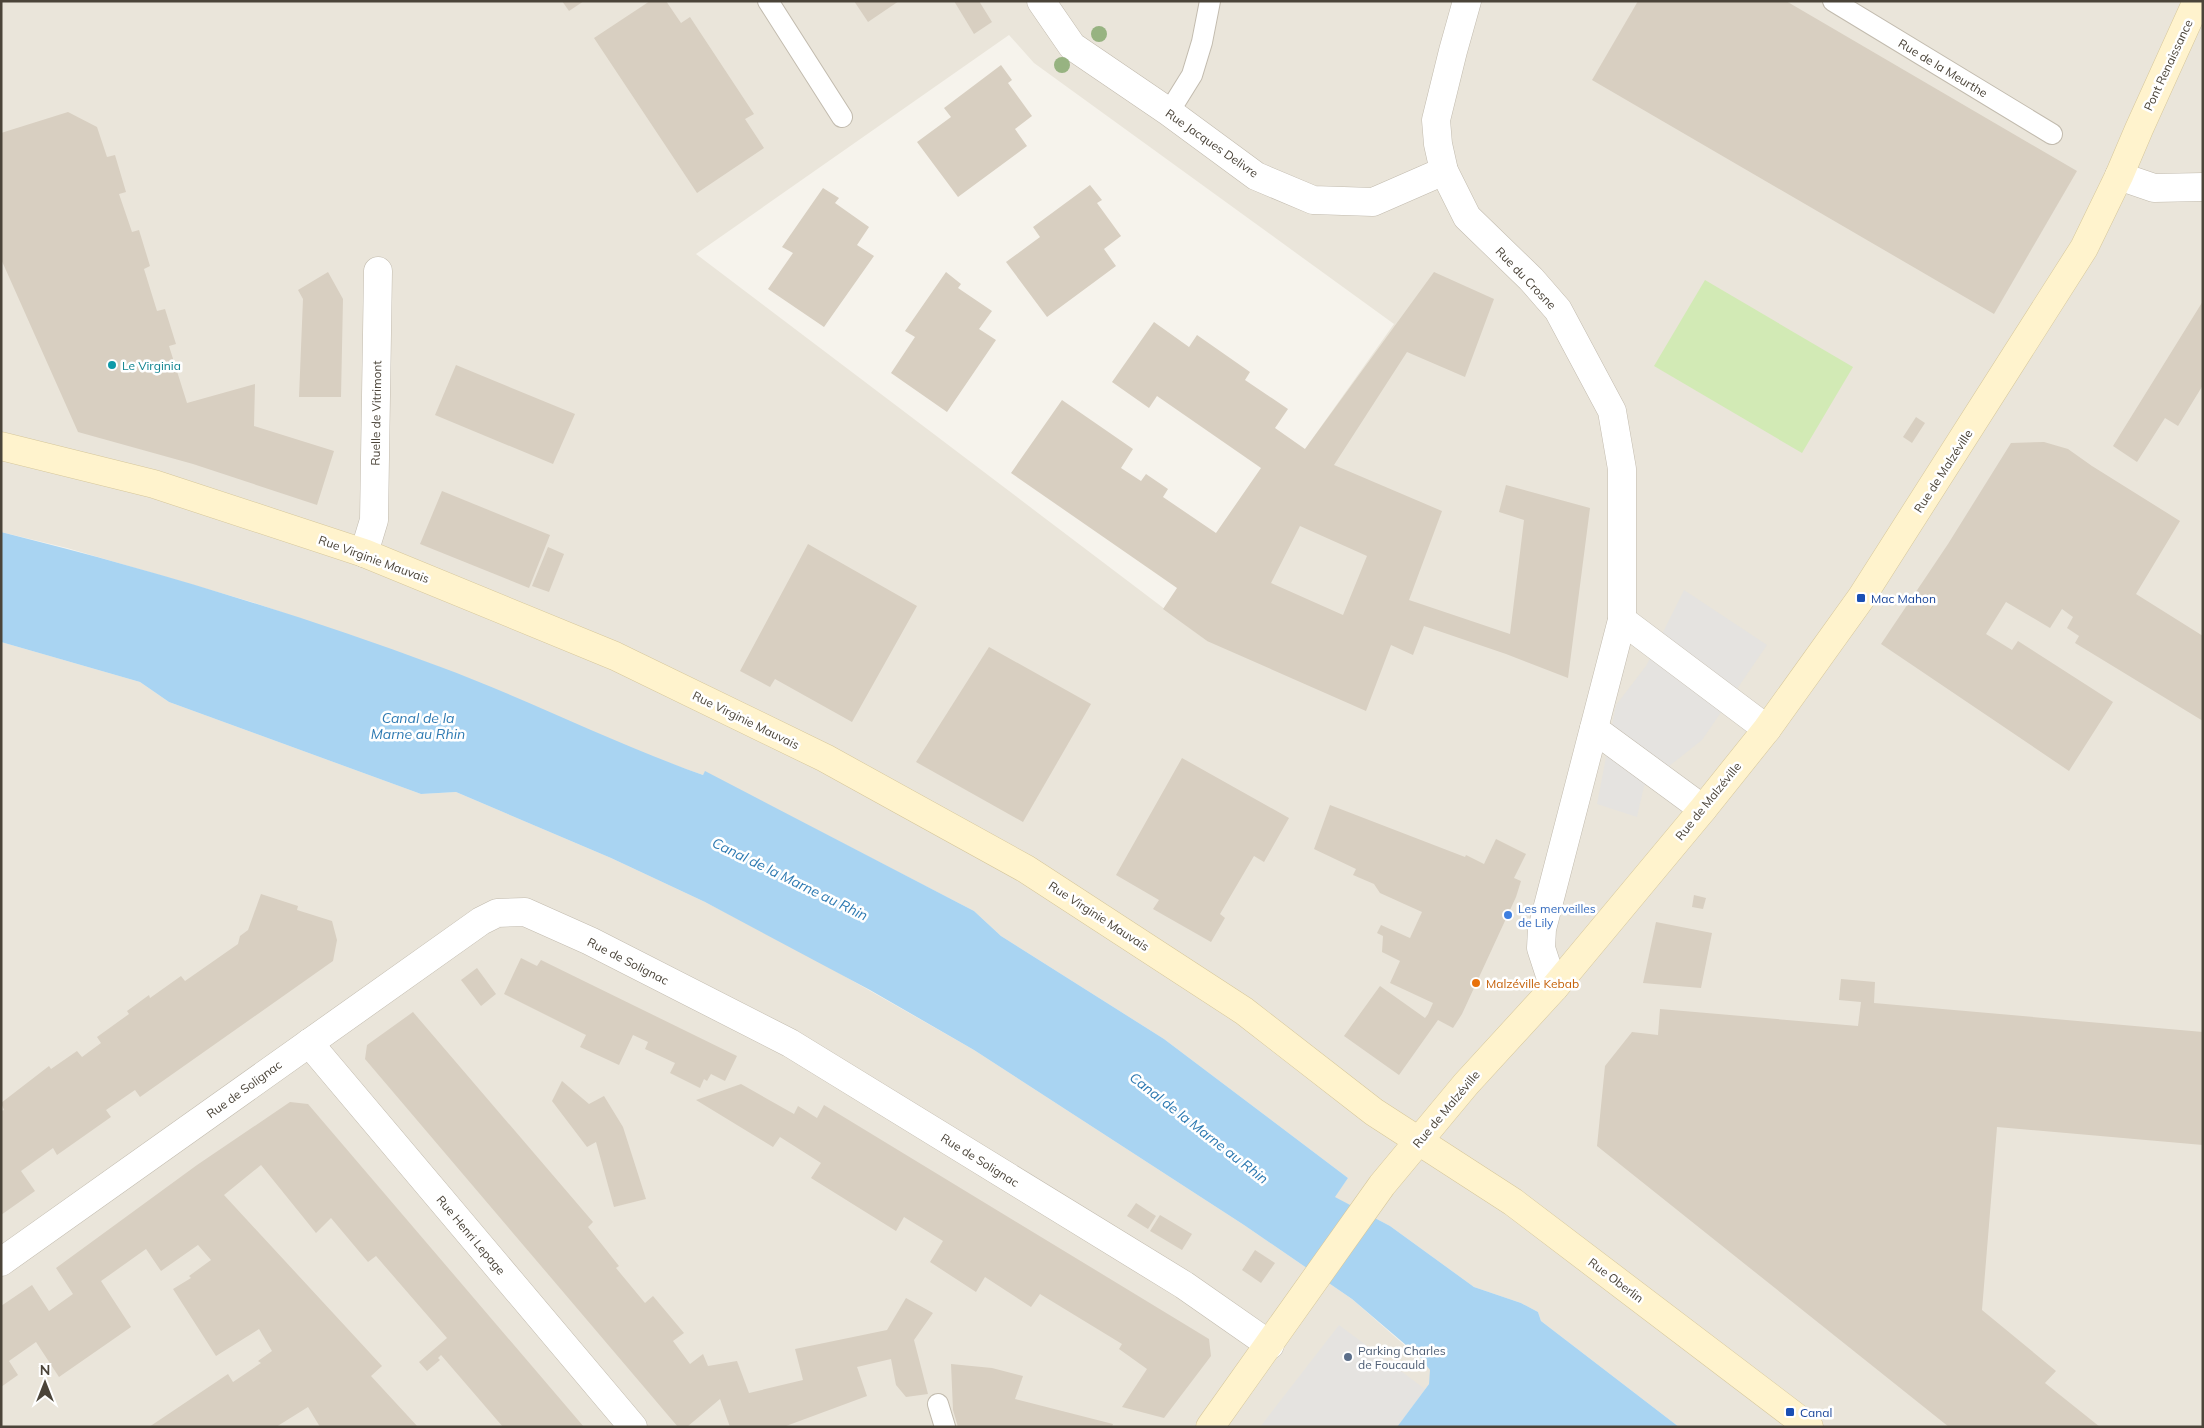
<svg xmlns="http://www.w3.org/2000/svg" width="2204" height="1428" viewBox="0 0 2204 1428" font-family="Mulish,sans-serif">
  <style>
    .residential { fill: #eae5da; fill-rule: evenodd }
    .green { fill: #d2eab5 }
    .parking { fill: #e5e3e0 }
    .water { fill: #a9d4f2 }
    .building { fill: #d8cfc1; fill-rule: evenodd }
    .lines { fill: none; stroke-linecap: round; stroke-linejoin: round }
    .lane-casing { stroke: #c2bbae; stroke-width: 22 }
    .street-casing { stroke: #c2bbae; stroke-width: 29 }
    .secondary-casing { stroke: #d6c79b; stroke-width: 29 }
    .lane { stroke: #fff; stroke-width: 20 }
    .street { stroke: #fff; stroke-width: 28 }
    .secondary { stroke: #fff3cd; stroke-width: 28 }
    .tree { fill: #97b381 }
    .culture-dot { fill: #0f9aa8; stroke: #fff; stroke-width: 2 }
    .transit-dot { fill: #1a4fb4; stroke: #fff; stroke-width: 2 }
    .shop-dot { fill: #3f7fe0; stroke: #fff; stroke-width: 2 }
    .food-dot { fill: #e8710a; stroke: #fff; stroke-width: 2 }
    .service-dot { fill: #5c6f8a; stroke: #fff; stroke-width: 2 }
    .labels { text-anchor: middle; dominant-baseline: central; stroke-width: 5; stroke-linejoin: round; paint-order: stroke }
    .street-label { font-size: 12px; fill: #4b4439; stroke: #fff }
    .culture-label { font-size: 12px; fill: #0d838f; stroke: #fff; text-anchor: start }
    .transit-label { font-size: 12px; fill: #164399; stroke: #fff; text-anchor: start }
    .shop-label { font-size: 12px; fill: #366cbe; stroke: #fff; text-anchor: start }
    .food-label { font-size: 12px; fill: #c56008; stroke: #fff; text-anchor: start }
    .service-label { font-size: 12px; fill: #4e5e75; stroke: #fff; text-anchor: start }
    .water-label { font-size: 14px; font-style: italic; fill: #2e7ab2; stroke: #fff }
  </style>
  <rect width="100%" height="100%" fill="#f6f3ec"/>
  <g class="residential">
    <path d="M1 1H2203V1427H1679L1541 1321 1538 1312 1521 1303 1474 1287 1390 1226 1334 1197 1348 1178 1164 1039 1001 936 974 911 705 772 703 775 649 756 437 666 255 603 67 548 1 532ZM1009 35 1034 63 1394 324 1305 449 1291 472 1207 641 696 254Z"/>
    <polygon points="1,642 140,682 169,702 421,794 456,792 611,858 705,902 802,952 974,1050 1244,1225 1352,1299 1426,1364 1431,1370 1429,1384 1397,1427 1,1427"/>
  </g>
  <polygon class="green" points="1705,280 1853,367 1802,453 1654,366"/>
  <g class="parking">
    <polygon points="1684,590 1767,645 1702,740 1644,786 1637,817 1597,804 1616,705 1646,666"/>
    <polygon points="1339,1325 1425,1389 1397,1427 1260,1427"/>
  </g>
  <path class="water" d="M1 532C149 569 295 613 438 666 527 699 613 743 703 775L705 771 974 911 1001 936 1164 1039 1348 1178 1335 1197 1390 1226 1474 1287 1521 1303 1538 1312 1541 1321 1679 1427H1397L1429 1384 1430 1370 1420 1357 1352 1299 1244 1225 974 1050 870 990 705 902 611 858 456 792 421 794 169 702 140 682 1 642Z"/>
  <g class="building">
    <polygon points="562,1 584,1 569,11"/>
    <polygon points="650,1 666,1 681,23 690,17 754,114 745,119 764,148 697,193 594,38"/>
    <polygon points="854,1 899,1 868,22"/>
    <polygon points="954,1 979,1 992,22 974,34"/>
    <polygon points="1638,1 1786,1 2077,171 1994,314 1592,80"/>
    <polygon points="1001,65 1012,80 1008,83 1032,116 1015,129 1027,146 958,197 917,142 951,117 944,108"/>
    <polygon points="68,112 97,127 107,157 115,155 126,192 119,194 132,232 139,230 150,266 144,269 157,311 165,309 176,344 169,346 187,403 255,384 254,426 334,451 317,505 193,464 78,432 1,259 1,133"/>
    <polygon points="1090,185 1102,200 1097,203 1121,236 1104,249 1116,266 1047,317 1006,262 1040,237 1033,227"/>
    <polygon points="823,188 839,198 835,203 869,227 857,245 874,256 824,327 768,289 793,253 782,247"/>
    <polygon points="328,272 343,299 341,397 299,397 303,299 298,290"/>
    <polygon points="946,272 961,284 958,288 992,311 979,329 996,340 947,412 891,373 915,337 905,331"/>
    <path d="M1434 272 1494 299 1465 377 1407 352 1334 465 1442 511 1409 600 1510 634 1524 520 1499 512 1506 485 1590 508 1568 678 1506 654 1424 626 1413 655 1391 645 1366 711 1207 641 1163 609 1177 588 1011 473 1062 400 1133 449 1121 468 1141 481 1146 474 1168 489 1163 497 1216 533 1261 468 1157 396 1149 408 1112 382 1154 322 1189 347 1197 335 1250 372 1245 380 1288 409 1275 428 1305 449ZM1300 526 1367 556 1343 615 1271 583Z"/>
    <polygon points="2203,301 2203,385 2178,426 2165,418 2137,462 2113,446"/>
    <polygon points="456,365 575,414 553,464 435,415"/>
    <polygon points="1916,417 1925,423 1912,443 1903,437"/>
    <polygon points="2044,442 2068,449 2092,466 2180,521 2136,594 2203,636 2203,721 2075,643 2079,636 2067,628 2073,617 2062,609 2050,628 2006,602 1986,634 2012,650 2018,641 2113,702 2069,771 1881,644 1948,544 2011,443"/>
    <polygon points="442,491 550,535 529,588 420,544"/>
    <polygon points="808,544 917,606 852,722 775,679 770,687 740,671"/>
    <polygon points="548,547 564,554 549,592 532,586"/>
    <polygon points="989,647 1091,704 1023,822 916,762"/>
    <polygon points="1182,758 1289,818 1264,862 1254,856 1220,914 1225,918 1211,942 1153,909 1159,900 1116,875"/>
    <polygon points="1330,805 1465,857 1466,855 1484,864 1496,839 1526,854 1514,878 1521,881 1516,897 1462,1014 1453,1028 1438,1020 1399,1075 1344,1036 1380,986 1425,1018 1428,1014 1433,1003 1390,983 1400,961 1382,952 1383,936 1377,933 1381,925 1410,938 1422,912 1380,893 1374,884 1353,875 1356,869 1314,849"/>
    <polygon points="261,894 298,906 297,910 332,921 337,940 333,961 140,1097 135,1090 106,1110 111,1117 57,1155 53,1148 21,1171 35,1191 1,1215 1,1111 4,1110 1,1103 49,1066 51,1069 77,1051 82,1057 101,1043 97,1037 129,1014 127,1011 149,995 150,998 181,976 185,981 238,944 240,936 248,930"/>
    <polygon points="1694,895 1706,898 1703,909 1692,907"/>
    <polygon points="1656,922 1712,933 1701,988 1643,983"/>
    <polygon points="521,958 537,966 541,960 737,1056 725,1081 711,1074 707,1081 704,1079 700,1088 670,1073 675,1063 645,1049 648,1042 633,1035 619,1065 580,1047 586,1035 504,994"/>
    <polygon points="477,968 496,994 481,1006 461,980"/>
    <polygon points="1841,979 1875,982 1874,1003 2203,1032 2203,1145 1997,1127 1982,1310 2056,1371 2045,1383 2100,1427 1949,1427 1597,1146 1605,1066 1632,1032 1658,1035 1660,1009 1858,1026 1861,1002 1839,1000"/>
    <polygon points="413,1012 593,1222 588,1227 619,1266 616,1268 645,1303 653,1296 684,1333 673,1341 690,1364 703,1354 708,1366 737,1361 749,1393 803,1380 795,1349 887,1330 906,1298 933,1313 914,1340 928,1394 906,1397 896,1385 891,1359 857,1367 867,1396 786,1426 788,1427 730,1427 720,1399 687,1427 678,1427 365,1059 367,1045"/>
    <polygon points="562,1081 589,1104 604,1096 623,1127 646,1199 614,1207 596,1142 587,1147 552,1101"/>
    <polygon points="741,1084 794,1114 798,1106 817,1118 824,1105 1209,1339 1211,1356 1164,1418 1122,1407 1147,1369 1119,1349 1122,1344 1040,1294 1031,1307 985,1277 976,1292 930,1262 943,1241 904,1217 896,1231 811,1178 821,1163 780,1137 773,1147 696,1100"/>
    <polygon points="290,1102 308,1104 584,1427 503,1427 441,1355 438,1358 440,1360 427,1371 419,1362 447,1338 376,1256 368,1262 331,1218 316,1233 261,1165 224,1195 382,1366 371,1376 418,1427 320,1427 308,1407 276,1427 149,1427 228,1374 233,1382 261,1363 258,1361 272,1351 259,1329 216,1356 173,1289 191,1278 189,1276 211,1260 198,1245 161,1271 146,1249 101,1281 131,1327 59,1377 36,1342 9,1361 18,1375 1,1387 1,1306 32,1285 49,1311 73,1294 56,1268 197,1165"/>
    <polygon points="1136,1203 1156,1216 1148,1229 1127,1216"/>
    <polygon points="1160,1215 1192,1234 1182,1250 1150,1231"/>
    <polygon points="1255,1250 1275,1263 1261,1283 1242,1270"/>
    <polygon points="951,1364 992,1368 1023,1376 1015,1399 1113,1424 1112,1427 958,1427 953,1410"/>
  </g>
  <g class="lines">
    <defs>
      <g id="lane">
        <polyline points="768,1 842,117"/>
        <polyline points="1833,1 2052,134"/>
        <polyline points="1169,112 1192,75 1202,42 1210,1"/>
        <polyline points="938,1404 945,1427"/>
      </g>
      <g id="street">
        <polyline points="1041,1 1072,46 1169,112 1256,176 1313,200 1373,202 1444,171"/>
        <polyline points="1467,1 1453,51 1436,120 1438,144 1444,171 1467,217 1531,279 1558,310 1612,411 1622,469 1622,620 1542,929 1541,948 1554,988"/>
        <polyline points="2119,176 2154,188 2203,187"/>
        <polyline points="364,553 374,520 378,271"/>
        <polyline points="1622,620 1767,729"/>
        <polyline points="1594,729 1703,809"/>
        <polyline points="309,1043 633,1427"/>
        <polyline points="1,1262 481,921 497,913 525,912 590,941 790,1043 1184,1285 1270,1345"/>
      </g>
      <g id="secondary">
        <polyline points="1,446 154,484 364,553 615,656 825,758 1026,869 1244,1011 1374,1112 1513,1202 1809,1427"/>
        <polyline points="1210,1427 1382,1185 1466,1084 1554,988 1703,809 1767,729 1861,598 2084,248 2119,176 2139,129 2197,1"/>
      </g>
    </defs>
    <use href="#lane" class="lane-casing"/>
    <use href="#street" class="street-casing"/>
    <use href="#secondary" class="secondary-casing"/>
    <use href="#lane" class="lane"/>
    <use href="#street" class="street"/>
    <use href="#secondary" class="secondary"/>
  </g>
  <g class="tree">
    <circle cx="1099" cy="34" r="8"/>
    <circle cx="1062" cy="65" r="8"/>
  </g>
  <circle class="culture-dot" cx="112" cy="365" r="5"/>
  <g class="transit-dot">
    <rect x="1856" y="593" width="10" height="10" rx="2.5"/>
    <rect x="1785" y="1407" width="10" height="10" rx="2.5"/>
  </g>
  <circle class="shop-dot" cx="1508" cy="915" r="5"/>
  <circle class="food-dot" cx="1476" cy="983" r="5"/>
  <circle class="service-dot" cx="1348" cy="1357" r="5"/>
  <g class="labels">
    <g class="street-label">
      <text transform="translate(2168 65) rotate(-65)">Pont Renaissance</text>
      <text transform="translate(1943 68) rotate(31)">Rue de la Meurthe</text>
      <text transform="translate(1212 143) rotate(35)">Rue Jacques Delivre</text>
      <text transform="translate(1526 278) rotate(46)">Rue du Crosne</text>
      <text transform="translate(376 413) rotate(-89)">Ruelle de Vitrimont</text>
      <text transform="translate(1943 471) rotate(-57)">Rue de Malzéville</text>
      <text transform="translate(374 559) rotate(20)">Rue Virginie Mauvais</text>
      <text transform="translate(746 720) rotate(26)">Rue Virginie Mauvais</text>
      <text transform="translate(1708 801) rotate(-51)">Rue de Malzéville</text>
      <text transform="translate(1099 916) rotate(33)">Rue Virginie Mauvais</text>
      <text transform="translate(628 961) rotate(27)">Rue de Solignac</text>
      <text transform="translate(244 1089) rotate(-36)">Rue de Solignac</text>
      <text transform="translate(1446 1109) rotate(-50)">Rue de Malzéville</text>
      <text transform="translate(980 1160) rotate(32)">Rue de Solignac</text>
      <text transform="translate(471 1235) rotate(50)">Rue Henri Lepage</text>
      <text transform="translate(1616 1280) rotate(37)">Rue Oberlin</text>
    </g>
    <g class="culture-label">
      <text x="122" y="365">Le Virginia</text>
    </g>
    <g class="transit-label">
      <text x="1871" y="598">Mac Mahon</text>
      <text x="1800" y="1412">Canal</text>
    </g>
    <g class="shop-label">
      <text x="1518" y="908">Les merveilles<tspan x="1518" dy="14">de Lily</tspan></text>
    </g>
    <g class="food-label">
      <text x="1486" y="983">Malzéville Kebab</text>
    </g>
    <g class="service-label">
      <text x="1358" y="1350">Parking Charles<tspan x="1358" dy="14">de Foucauld</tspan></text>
    </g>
    <g class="water-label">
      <text x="418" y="718">Canal de la<tspan x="418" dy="16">Marne au Rhin</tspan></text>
      <text transform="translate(790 879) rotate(26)">Canal de la Marne au Rhin</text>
      <text transform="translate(1199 1128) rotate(38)">Canal de la Marne au Rhin</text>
    </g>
  </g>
  <rect width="2204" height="1428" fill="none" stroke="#4b4439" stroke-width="5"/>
  <g transform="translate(45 1383)" stroke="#ffffff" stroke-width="4" paint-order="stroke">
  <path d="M0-4L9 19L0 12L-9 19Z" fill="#4b4439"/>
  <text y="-8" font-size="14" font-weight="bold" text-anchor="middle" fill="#4b4439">N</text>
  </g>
</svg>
